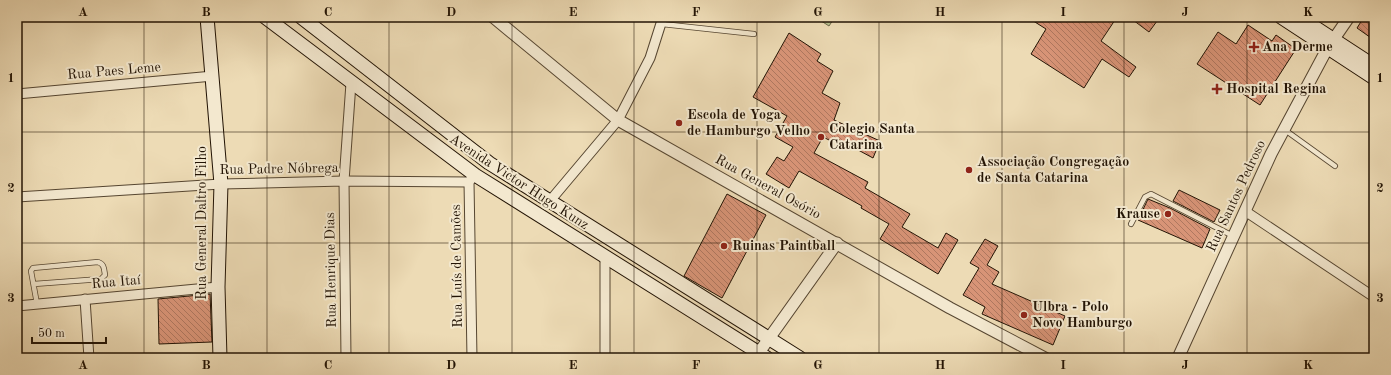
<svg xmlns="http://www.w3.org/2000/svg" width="1391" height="375" viewBox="0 0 1391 375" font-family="'Old Standard TT',serif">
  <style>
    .grass { fill: #b7c08e; stroke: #6d6a4a }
    .building { fill: url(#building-back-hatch); stroke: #231405 }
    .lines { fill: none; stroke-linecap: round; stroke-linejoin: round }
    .service-casing { stroke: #564631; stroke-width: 6 }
    .minor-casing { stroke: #564631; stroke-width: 11 }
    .tertiary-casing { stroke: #564631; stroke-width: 13 }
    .secondary-casing { stroke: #231405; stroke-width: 15 }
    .service { stroke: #f3e8cf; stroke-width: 4.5 }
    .minor { stroke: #f3e8cf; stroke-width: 9 }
    .tertiary { stroke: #f3e8cf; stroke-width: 11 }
    .secondary { stroke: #f3e8cf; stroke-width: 13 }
    .grid { fill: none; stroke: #231405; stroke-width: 1; stroke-opacity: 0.55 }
    .poi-dot { fill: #8f2418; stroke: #f3e8cf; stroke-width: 1.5 }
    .labels { text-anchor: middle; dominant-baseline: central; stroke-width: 4; stroke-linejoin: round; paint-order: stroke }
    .poi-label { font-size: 14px; font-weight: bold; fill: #231405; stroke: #f3e8cf; text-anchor: start }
    .street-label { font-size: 14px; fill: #231405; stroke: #f3e8cf }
    .neatline { fill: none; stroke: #231405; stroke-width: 1.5 }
    .grid-label { font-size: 13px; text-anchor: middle; font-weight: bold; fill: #231405 }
  </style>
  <defs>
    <pattern id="building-back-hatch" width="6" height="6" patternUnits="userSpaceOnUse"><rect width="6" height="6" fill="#d89477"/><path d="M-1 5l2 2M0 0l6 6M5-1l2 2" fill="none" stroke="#af7860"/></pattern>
  </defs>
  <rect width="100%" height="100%" fill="#eddbb5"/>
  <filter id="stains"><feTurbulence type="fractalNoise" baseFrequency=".005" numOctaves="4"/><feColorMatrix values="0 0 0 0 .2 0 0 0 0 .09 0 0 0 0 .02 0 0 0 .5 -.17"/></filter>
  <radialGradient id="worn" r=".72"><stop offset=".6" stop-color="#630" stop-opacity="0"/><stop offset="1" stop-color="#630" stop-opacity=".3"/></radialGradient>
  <polygon class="grass" points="815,17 835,17 829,26"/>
  <g class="building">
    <polygon points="1027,17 1117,17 1101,41 1136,67 1129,77 1102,59 1084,88 1031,54 1046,29"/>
    <polygon points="1129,17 1160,17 1149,32"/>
    <polygon points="1364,17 1374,17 1374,40 1357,28"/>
    <polygon points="1248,25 1272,41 1276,35 1296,49 1260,105 1197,64 1218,32 1236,44"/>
    <polygon points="789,33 821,54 817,61 833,71 822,93 840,103 834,120 880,141 873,158 834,137 831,141 823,137 814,153 868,182 865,188 910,214 902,227 938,248 946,233 958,240 938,274 880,239 889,224 861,208 862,206 799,171 789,188 766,174 777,157 784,161 793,147 775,137 787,116 753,97"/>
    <polygon points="1179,190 1220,210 1214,222 1173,201"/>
    <polygon points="727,194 766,215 722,298 684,276"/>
    <polygon points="1148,199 1170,208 1210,229 1202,248 1138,220"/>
    <polygon points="985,239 998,246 987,265 999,272 992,284 1065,316 1053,345 982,314 985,307 963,295 979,268 970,263"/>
    <polygon points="210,294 212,342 159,344 158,299"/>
  </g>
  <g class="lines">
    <defs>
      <g id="service">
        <polyline points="662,24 754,34"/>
        <polyline points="1285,130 1335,166"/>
        <polyline points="1131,224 1145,197 1151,194 1233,236"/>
        <path d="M34 284 101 279 105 275C104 268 104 264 98 262L33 268 31 271 37 304"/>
      </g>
      <g id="minor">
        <polyline points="17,94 213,76"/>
        <polyline points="17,197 221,184 344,181 469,182"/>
        <polyline points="549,202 618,120 650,58 663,17"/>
        <polyline points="1245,211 1374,297"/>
        <polyline points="85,299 89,358"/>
        <polyline points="17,306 218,287"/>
        <polyline points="346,358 344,181 351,83"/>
        <polyline points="472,358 469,182 472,178"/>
        <polyline points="605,358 605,256"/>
      </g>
      <g id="tertiary">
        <polyline points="493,17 618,120 950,308 1045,358"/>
        <polyline points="755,358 837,243"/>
        <polyline points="1178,358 1271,154 1327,49 1349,17"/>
      </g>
      <g id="secondary">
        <polyline points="207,17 221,184 218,287 220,358"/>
        <polyline points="265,17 475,175 767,358"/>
        <polyline points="301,17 489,163 800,358"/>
        <polyline points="1281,17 1374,78"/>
        <polyline points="1299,17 1374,66"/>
      </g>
    </defs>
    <use href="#service" class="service-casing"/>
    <use href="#minor" class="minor-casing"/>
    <use href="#tertiary" class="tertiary-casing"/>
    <use href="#secondary" class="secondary-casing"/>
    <use href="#service" class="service"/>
    <use href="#minor" class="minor"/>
    <use href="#tertiary" class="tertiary"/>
    <use href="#secondary" class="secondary"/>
  </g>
  <path class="grid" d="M144 17V358M267 17V358M389 17V358M512 17V358M634 17V358M757 17V358M879 17V358M1002 17V358M1124 17V358M1247 17V358M17 132H1374M17 243H1374"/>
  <g class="poi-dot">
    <path d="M1252 41h4v4h4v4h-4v4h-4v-4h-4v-4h4z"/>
    <path d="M1215 83h4v4h4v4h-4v4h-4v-4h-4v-4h4z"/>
    <circle cx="679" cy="123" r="4"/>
    <circle cx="821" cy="137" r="4"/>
    <circle cx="969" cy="170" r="4"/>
    <circle cx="1168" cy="214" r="4"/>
    <circle cx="724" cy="246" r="4"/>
    <circle cx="1024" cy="315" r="4"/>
  </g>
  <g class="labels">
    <g class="poi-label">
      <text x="1262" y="47">Ana Derme</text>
      <text x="1226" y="89">Hospital Regina</text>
      <text x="687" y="115">Escola de Yoga<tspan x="687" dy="16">de Hamburgo Velho</tspan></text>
      <text x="829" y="129">Colegio Santa<tspan x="829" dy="16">Catarina</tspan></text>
      <text x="977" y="162">Associação Congregação<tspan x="977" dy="16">de Santa Catarina</tspan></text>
      <text x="1160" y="214" text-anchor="end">Krause</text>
      <text x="732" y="246">Ruinas Paintball</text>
      <text x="1032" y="307">Ulbra - Polo<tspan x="1032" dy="16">Novo Hamburgo</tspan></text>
    </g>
    <g class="street-label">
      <text transform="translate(114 71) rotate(-5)">Rua Paes Leme</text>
      <text transform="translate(279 169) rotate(-1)">Rua Padre Nóbrega</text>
      <text transform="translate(519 182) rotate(33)">Avenida Victor Hugo Kunz</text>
      <text transform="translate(768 187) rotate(29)">Rua General Osório</text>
      <text transform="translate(1236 196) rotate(-65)">Rua Santos Pedroso</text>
      <text transform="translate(202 223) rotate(-90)">Rua General Daltro Filho</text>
      <text transform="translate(457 266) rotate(-91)">Rua Luís de Camões</text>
      <text transform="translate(331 270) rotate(-91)">Rua Henrique Dias</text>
      <text transform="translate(116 282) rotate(-5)">Rua Itaí</text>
    </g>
  </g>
  <rect width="1391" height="375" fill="none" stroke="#eddbb5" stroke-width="44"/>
  <path d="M32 337v6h74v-6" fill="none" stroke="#231405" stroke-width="2"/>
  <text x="38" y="337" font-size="12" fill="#231405" stroke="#f3e8cf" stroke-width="3" paint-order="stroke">50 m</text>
  <rect x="22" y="22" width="1347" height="331" class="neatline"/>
  <g class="grid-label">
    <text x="83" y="16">A</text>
    <text x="206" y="16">B</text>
    <text x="328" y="16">C</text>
    <text x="451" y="16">D</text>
    <text x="573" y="16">E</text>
    <text x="696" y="16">F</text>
    <text x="818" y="16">G</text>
    <text x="940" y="16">H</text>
    <text x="1063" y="16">I</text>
    <text x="1185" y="16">J</text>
    <text x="1308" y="16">K</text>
    <text x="11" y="82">1</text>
    <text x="1380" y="82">1</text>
    <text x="11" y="192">2</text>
    <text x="1380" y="192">2</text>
    <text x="11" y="302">3</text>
    <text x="1380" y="302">3</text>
    <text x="83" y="369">A</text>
    <text x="206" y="369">B</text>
    <text x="328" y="369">C</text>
    <text x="451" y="369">D</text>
    <text x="573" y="369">E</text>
    <text x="696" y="369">F</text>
    <text x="818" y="369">G</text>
    <text x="940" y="369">H</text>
    <text x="1063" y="369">I</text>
    <text x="1185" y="369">J</text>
    <text x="1308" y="369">K</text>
  </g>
  <rect width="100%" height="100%" filter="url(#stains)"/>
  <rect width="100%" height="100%" fill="url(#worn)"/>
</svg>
